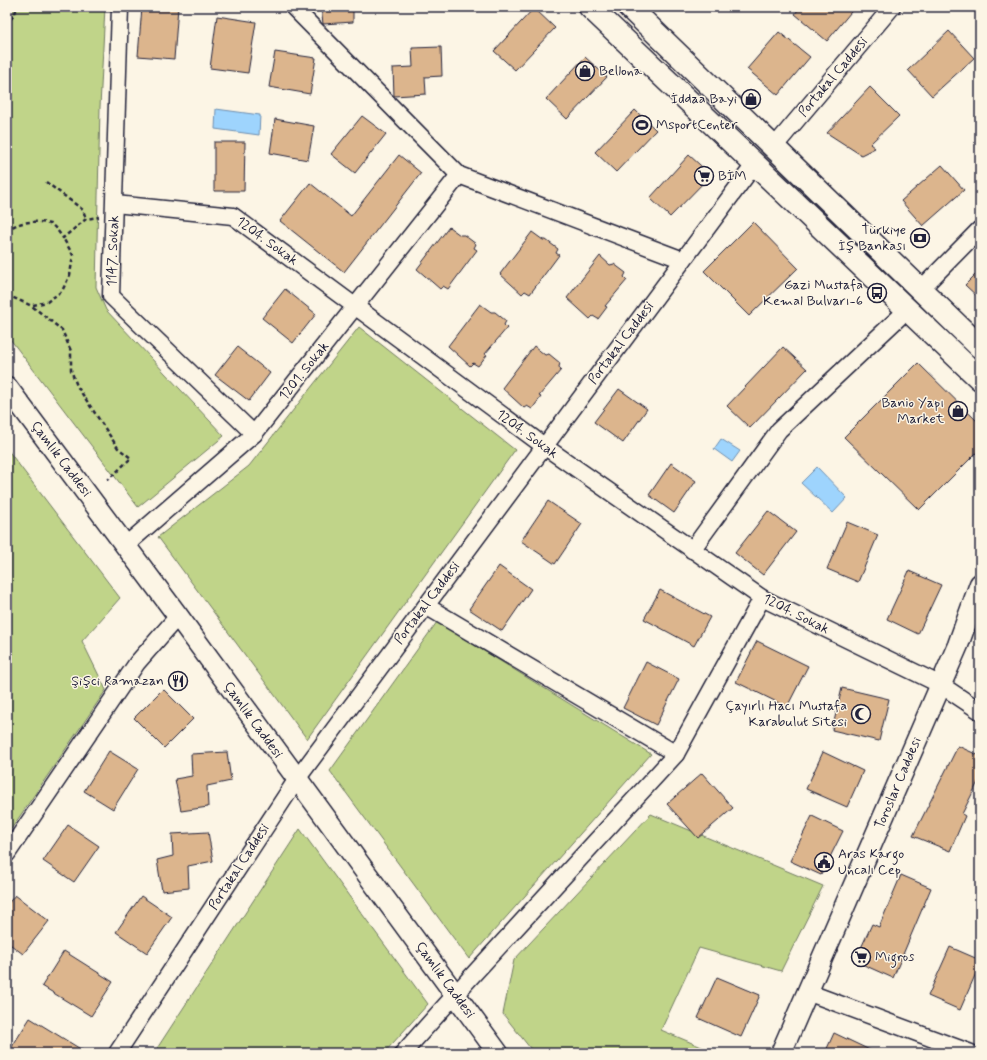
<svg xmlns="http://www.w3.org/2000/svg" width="987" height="1060" viewBox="0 0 987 1060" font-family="Mynerve,sans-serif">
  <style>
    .green { fill: #c0d489; stroke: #717b62 }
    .water { fill: #9ed4fd; stroke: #6c8daf }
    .building { fill: #dcb58d; stroke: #22223b }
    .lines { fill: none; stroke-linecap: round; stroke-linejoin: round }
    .minor-casing { stroke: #22223b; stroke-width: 19 }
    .tertiary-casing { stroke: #22223b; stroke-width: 23 }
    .primary-casing { stroke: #22223b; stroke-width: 25 }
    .path { stroke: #22223b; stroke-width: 2.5; stroke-dasharray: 4 3; stroke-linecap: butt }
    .minor { stroke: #fcf5e5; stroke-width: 16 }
    .tertiary { stroke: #fcf5e5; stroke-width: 20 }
    .primary { stroke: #fcf5e5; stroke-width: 22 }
    .labels { text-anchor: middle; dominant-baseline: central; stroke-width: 3; stroke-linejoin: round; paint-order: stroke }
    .poi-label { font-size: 14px; fill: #22223b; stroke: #fcf5e5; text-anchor: end }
    .street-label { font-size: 14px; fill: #22223b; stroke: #fcf5e5 }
  </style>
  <rect width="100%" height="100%" fill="#fcf5e5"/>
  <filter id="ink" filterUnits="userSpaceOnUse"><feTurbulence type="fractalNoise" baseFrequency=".025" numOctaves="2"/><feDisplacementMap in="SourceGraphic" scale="8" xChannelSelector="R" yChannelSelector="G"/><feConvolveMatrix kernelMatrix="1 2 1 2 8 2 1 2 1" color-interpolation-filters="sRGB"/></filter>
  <g filter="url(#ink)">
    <g class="green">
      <polygon points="7,7 105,7 100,107 96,287 106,310 224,436 138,507 7,335"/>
      <polygon points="359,327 515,450 307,739 158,537 249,466"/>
      <polygon points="7,449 120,598 82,641 106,690 7,835"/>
      <polygon points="437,622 651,754 469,959 330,771"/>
      <polygon points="651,814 823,886 781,971 699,948 661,1030 716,1053 534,1053 503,1014 514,960"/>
      <polygon points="300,829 428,1004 384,1053 154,1053"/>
    </g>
    <g class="water">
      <polygon points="216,109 260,115 259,135 215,129"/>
      <polygon points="721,439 740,451 732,462 714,449"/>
      <polygon points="817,467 847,498 833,513 801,483"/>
    </g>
    <g class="building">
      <polygon points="142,7 178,7 174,59 138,56"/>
      <polygon points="321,7 353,7 353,22 323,24"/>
      <polygon points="800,7 855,7 827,41 795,14"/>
      <polygon points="534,8 555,28 515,70 494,51"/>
      <polygon points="217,16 256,22 248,73 210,68"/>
      <polygon points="949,31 974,58 932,96 908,70"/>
      <polygon points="779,32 810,57 778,95 747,69"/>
      <polygon points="441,47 442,76 425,77 426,94 394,96 393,68 413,67 412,48"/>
      <polygon points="275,52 316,58 310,94 269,87"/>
      <polygon points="585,57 607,77 567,119 546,99"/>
      <polygon points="870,87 899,116 870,144 875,148 861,155 827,133"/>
      <polygon points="635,110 656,130 616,172 595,152"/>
      <polygon points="362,116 386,134 355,173 331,154"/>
      <polygon points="275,119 314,126 308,160 270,153"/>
      <polygon points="214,142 245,142 244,191 214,191"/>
      <polygon points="399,155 421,173 344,272 280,221 310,183 351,216"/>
      <polygon points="689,155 711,175 670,217 650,198"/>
      <polygon points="942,165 964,190 923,226 901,201"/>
      <polygon points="753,222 798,268 749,316 704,271"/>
      <polygon points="449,227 460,235 464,235 476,244 474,248 477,250 448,289 443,286 440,289 417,269"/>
      <polygon points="532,232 543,240 546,240 558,249 556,253 559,255 530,294 525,291 522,294 500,274"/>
      <polygon points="600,256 610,265 614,264 626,273 624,277 627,280 605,306 607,307 598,319 593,316 590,319 567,298"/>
      <polygon points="980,270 980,299 965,285"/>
      <polygon points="285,289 316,314 293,343 262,318"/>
      <polygon points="480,304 491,312 495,312 506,321 504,325 507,328 485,354 487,355 478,366 473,363 470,366 448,346"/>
      <polygon points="534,346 545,355 549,354 560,363 559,367 561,370 539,396 541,397 532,409 527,406 524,408 502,388"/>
      <polygon points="237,347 270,373 249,401 215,375"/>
      <polygon points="783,347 807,369 750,428 727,406"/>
      <polygon points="918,363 980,424 980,449 919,510 844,437"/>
      <polygon points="619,389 647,409 623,443 594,422"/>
      <polygon points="671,463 696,481 674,513 649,495"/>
      <polygon points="548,501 582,524 555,564 521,541"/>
      <polygon points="768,511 796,532 763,575 735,553"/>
      <polygon points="847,522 878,535 858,582 827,569"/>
      <polygon points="499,566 531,589 502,631 469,609"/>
      <polygon points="909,571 941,585 918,634 887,619"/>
      <polygon points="660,590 710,617 694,646 644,619"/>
      <polygon points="757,641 808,666 787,707 736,682"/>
      <polygon points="646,662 679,679 656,725 623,708"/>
      <polygon points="842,688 889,699 879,741 832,730"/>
      <polygon points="163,689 193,719 164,748 134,718"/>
      <polygon points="958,746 980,756 980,778 962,814 965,816 950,851 913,836"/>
      <polygon points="109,751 138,769 113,809 84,791"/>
      <polygon points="227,752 231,781 207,786 208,807 181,811 175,779 192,776 191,754"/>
      <polygon points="823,752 863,771 847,807 806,789"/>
      <polygon points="702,773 733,808 698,838 667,804"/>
      <polygon points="812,816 843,831 821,875 790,861"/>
      <polygon points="68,825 99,846 74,882 43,861"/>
      <polygon points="208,832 213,861 188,866 189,888 162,891 157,860 173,856 172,834"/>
      <polygon points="901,875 931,888 893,978 855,961 872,924 879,927"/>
      <polygon points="15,895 49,921 23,954 7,942 7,905"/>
      <polygon points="141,896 172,917 147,953 116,932"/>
      <polygon points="950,947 980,960 980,964 960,1010 928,996"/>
      <polygon points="64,951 113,982 91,1016 42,986"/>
      <polygon points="717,977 760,995 741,1037 698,1018"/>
      <polygon points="30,1018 87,1053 8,1053"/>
      <polygon points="834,1033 876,1053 825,1053"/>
    </g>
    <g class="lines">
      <defs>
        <g id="minor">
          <polyline points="120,7 111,296 254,434"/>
          <polyline points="293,7 459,175 683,260"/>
          <polyline points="774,147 892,7"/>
          <polyline points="115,204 233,216 544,446 762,598 941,685 980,711"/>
          <polyline points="921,289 980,229"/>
          <polyline points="126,545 254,434 459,175"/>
          <polyline points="692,550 779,430 907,310"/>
          <polyline points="426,606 676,754"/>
          <polyline points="7,854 137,663 178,616"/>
          <polyline points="807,992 971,1053"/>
          <polyline points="117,1053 297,779 754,165"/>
          <polyline points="403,1053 470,978 676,754 762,598"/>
        </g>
        <g id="tertiary">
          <polyline points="7,387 178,616 498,1053"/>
          <polyline points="781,1053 958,645 980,584"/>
        </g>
        <g id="primary">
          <polyline points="590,7 980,379"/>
          <polyline points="629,7 980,347"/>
        </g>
      </defs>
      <use href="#minor" class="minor-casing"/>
      <use href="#tertiary" class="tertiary-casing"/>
      <use href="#primary" class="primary-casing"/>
      <g class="path">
        <polyline points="7,25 16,11 13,7"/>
        <polyline points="46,182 83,210 86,219"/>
        <path d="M7 231C17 221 37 220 50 224 55 226 60 234 63 238L86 219 99 217"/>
        <polyline points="7,295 32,306 62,330 71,351 71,370 77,386 118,448 131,458 108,480"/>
        <polyline points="33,305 47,302 62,291 70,275 73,255 63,238"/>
      </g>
      <use href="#minor" class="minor"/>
      <use href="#tertiary" class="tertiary"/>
      <use href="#primary" class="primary"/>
    </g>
  </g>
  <defs>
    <symbol id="shop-ring" viewBox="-11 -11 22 22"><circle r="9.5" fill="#fcf5e5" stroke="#22223b" stroke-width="1.5"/><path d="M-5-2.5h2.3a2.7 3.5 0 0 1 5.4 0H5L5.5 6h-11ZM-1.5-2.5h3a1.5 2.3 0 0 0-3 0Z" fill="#22223b"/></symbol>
    <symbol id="stadium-ring" viewBox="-11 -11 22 22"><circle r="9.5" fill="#fcf5e5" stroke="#22223b" stroke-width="1.5"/><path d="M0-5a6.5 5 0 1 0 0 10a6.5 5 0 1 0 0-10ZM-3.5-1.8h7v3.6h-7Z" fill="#22223b"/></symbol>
    <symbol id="supermarket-ring" viewBox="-11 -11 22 22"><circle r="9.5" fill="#fcf5e5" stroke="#22223b" stroke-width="1.5"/><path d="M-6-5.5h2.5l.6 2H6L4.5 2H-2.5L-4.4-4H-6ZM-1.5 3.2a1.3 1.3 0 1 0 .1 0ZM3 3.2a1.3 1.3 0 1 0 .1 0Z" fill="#22223b"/></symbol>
    <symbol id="bank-ring" viewBox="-11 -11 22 22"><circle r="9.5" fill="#fcf5e5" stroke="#22223b" stroke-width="1.5"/><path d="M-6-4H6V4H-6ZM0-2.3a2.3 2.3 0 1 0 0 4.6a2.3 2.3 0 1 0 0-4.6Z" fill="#22223b"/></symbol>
    <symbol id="bus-ring" viewBox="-11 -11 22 22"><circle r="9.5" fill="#fcf5e5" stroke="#22223b" stroke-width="1.5"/><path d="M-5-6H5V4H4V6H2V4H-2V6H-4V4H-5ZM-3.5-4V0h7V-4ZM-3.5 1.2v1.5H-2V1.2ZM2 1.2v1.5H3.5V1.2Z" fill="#22223b"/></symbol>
    <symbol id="restaurant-ring" viewBox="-11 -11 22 22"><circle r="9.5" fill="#fcf5e5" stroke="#22223b" stroke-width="1.5"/><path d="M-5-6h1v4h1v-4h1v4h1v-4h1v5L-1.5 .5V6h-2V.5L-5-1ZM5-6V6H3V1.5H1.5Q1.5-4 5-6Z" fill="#22223b"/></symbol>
    <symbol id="mosque-ring" viewBox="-11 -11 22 22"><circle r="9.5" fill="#fcf5e5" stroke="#22223b" stroke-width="1.5"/><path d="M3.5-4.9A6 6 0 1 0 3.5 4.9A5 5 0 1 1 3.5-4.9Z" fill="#22223b"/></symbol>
    <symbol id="civic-ring" viewBox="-11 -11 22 22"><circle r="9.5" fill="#fcf5e5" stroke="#22223b" stroke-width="1.5"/><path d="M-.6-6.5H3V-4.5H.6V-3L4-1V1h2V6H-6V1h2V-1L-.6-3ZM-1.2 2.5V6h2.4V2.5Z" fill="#22223b"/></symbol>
  </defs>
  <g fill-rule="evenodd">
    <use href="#shop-ring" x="574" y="60" width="22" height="22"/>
    <use href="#shop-ring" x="740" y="88" width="22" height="22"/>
    <use href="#stadium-ring" x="631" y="114" width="22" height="22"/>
    <use href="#supermarket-ring" x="693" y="165" width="22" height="22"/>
    <use href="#bank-ring" x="909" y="227" width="22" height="22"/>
    <use href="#bus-ring" x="866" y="282" width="22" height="22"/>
    <use href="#shop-ring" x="947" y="400" width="22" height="22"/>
    <use href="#restaurant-ring" x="167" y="670" width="22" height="22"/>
    <use href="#mosque-ring" x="850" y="703" width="22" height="22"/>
    <use href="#civic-ring" x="813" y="851" width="22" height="22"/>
    <use href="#supermarket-ring" x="850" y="946" width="22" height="22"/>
  </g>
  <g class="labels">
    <g class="poi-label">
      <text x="599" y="71" text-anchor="start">Bellona</text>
      <text x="737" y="99">İddaa Bayi</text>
      <text x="656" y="125" text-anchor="start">MsportCenter</text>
      <text x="718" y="176" text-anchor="start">BİM</text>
      <text x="906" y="230">Türkiye<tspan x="906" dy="16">İş Bankası</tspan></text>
      <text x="863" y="285">Gazi Mustafa<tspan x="863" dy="16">Kemal Bulvarı-6</tspan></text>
      <text x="944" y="403">Banio Yapı<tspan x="944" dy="16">Market</tspan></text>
      <text x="164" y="681">Şişci Ramazan</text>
      <text x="847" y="706">Çayırlı Hacı Mustafa<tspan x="847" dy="16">Karabulut Sitesi</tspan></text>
      <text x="838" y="854" text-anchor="start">Aras Kargo<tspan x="838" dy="16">Uncalı Cep</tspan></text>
      <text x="875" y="957" text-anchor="start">Migros</text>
    </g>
    <g class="street-label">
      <text transform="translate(833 77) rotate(-50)">Portakal Caddesi</text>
      <text transform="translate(267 241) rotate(36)">1204. Sokak</text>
      <text transform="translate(113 251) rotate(-88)">1147. Sokak</text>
      <text transform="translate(621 343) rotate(-53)">Portakal Caddesi</text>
      <text transform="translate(304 371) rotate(-51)">1201. Sokak</text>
      <text transform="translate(527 434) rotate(36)">1204. Sokak</text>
      <text transform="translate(61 459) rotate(53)">Çamlık Caddesi</text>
      <text transform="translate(427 603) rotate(-53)">Portakal Caddesi</text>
      <text transform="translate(796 614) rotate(27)">1204. Sokak</text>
      <text transform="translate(253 720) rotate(54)">Çamlık Caddesi</text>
      <text transform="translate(898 783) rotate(-67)">Toroslar Caddesi</text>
      <text transform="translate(239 867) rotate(-57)">Portakal Caddesi</text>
      <text transform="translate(445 980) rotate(54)">Çamlık Caddesi</text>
    </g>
  </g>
  <rect width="987" height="1060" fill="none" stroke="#fcf5e5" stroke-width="24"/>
  <rect x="12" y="12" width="963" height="1036" fill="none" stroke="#22223b" stroke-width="1.5" filter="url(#ink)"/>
</svg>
